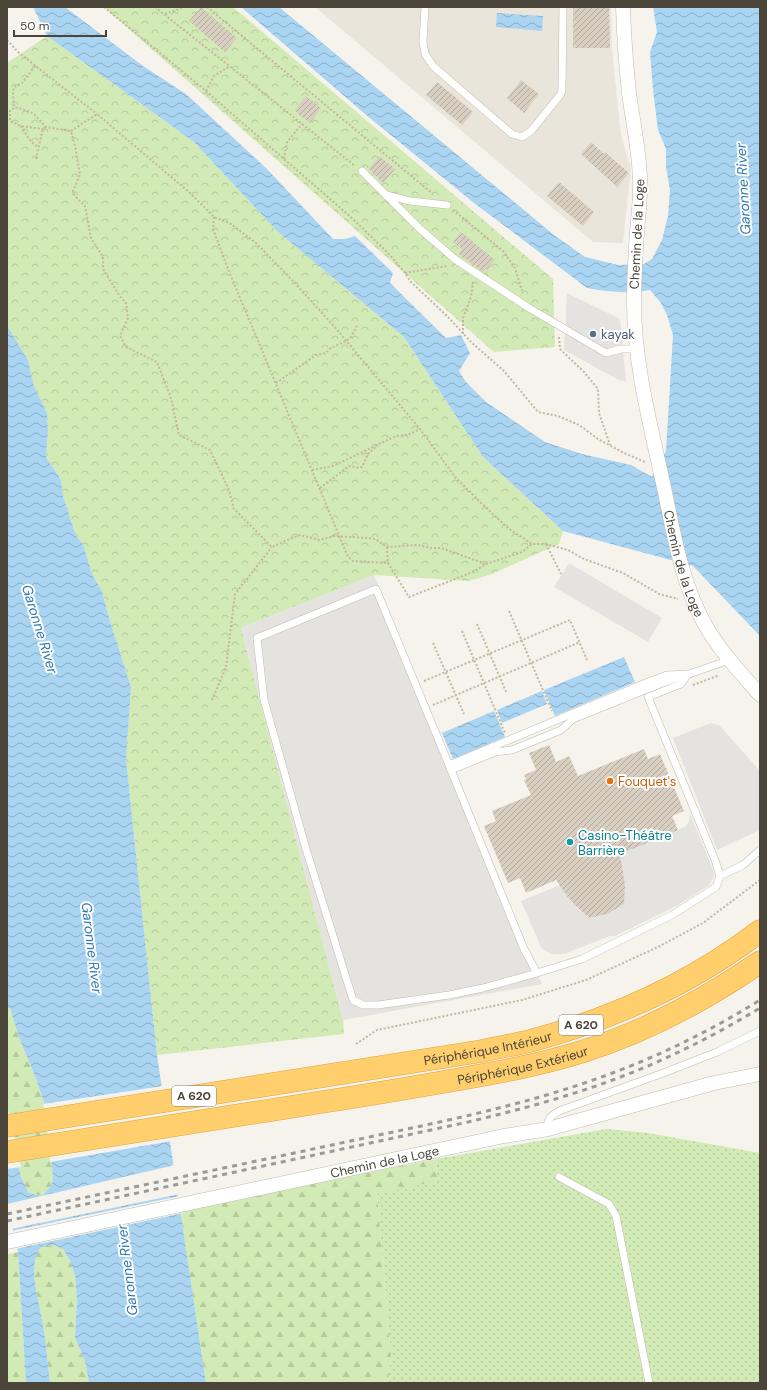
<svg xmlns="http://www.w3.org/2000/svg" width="767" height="1390" viewBox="0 0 767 1390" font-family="'DM Sans',sans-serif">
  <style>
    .residential { fill: #eae5da }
    .grass { fill: url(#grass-dots) }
    .forest { fill: url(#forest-firs) }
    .park { fill: url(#park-crowns) }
    .parking { fill: #e5e3e0 }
    .water { fill: url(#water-waves) }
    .pier { fill: #f6f3ec }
    .building { fill: url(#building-hatch) }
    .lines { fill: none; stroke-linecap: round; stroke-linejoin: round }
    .lane-casing { stroke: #c2bbae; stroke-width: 8 }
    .street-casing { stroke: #c2bbae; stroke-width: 15 }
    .highway-casing { stroke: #e0a43c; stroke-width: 23 }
    .path { stroke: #c4b79f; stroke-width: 2; stroke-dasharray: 2 2; stroke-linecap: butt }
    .lane { stroke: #fff; stroke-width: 7 }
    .street { stroke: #fff; stroke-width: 14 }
    .highway { stroke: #ffcf6e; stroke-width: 22 }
    .rail { stroke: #9a9a9a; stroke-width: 3; stroke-dasharray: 5 5; stroke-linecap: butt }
    .service-dot { fill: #5c6f8a; stroke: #fff; stroke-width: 1.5 }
    .food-dot { fill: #e8710a; stroke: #fff; stroke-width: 1.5 }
    .culture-dot { fill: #0f9aa8; stroke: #fff; stroke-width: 1.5 }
    .labels { text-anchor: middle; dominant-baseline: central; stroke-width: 4; stroke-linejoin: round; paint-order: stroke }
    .shield { fill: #fff; stroke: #817c74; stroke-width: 1 }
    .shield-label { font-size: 12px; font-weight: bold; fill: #4b4439 }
    .street-label { font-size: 13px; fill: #4b4439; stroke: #fff }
    .service-label { font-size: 13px; fill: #4e5e75; stroke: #fff; text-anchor: start }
    .food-label { font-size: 13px; fill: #c56008; stroke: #fff; text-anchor: start }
    .culture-label { font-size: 13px; fill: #0d838f; stroke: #fff; text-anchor: start }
    .water-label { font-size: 14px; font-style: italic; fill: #2e7ab2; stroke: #fff }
  </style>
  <defs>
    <pattern id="grass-dots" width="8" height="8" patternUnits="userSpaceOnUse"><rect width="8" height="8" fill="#d2eab5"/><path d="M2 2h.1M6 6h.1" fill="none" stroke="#b6ca9c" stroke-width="1.8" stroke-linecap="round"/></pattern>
    <pattern id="forest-firs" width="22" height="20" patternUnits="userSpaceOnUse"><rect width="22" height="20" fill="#d2eab5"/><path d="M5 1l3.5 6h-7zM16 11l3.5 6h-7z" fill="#b6ca9c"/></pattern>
    <pattern id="park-crowns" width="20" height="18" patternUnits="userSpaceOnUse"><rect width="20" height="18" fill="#d2eab5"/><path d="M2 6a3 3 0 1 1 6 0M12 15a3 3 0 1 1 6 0" fill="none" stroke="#b6ca9c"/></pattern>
    <pattern id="water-waves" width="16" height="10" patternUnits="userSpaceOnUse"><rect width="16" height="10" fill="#a9d4f2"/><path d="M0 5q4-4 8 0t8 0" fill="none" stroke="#8caec5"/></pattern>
    <pattern id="building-hatch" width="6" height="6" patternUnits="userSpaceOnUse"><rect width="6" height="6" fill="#d8cfc1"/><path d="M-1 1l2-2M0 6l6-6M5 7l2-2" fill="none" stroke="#b1aa9e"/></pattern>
  </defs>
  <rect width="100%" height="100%" fill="#f6f3ec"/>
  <polygon class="residential" points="315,7 611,7 612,49 621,135 631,169 623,243 593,242"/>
  <polygon class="grass" points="606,1129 648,1133 760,1153 760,1383 388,1383 391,1357 377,1193 437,1181 436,1159"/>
  <g class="forest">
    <polygon points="7,1008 10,1008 20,1040 35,1076 48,1114 53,1179 51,1186 42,1196 29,1193 21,1177 7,1113"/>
    <polygon points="436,1159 437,1181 377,1194 391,1357 388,1383 206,1383 180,1210"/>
    <path d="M54 1245 63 1249 70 1261 75 1275 77 1299 75 1338 85 1361 89 1383H50C48 1364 46 1344 43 1325 40 1303 26 1266 41 1247Z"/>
    <polygon points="18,1252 26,1383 7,1383 7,1254"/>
  </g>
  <g class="park">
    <polygon points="104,7 233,7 553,279 555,347 494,352"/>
    <polygon points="47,36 194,142 277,231 404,337 483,457 563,531 559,544 492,574 469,581 374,575 241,628 343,1020 344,1034 157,1055 126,759 131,687 109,618 102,591 92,574 83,544 76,536 63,496 61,480 46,457 48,431 47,413 34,386 28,360 8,327 7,63"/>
  </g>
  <g class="parking">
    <polygon points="567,293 620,319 626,381 619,380 564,350"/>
    <polygon points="569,563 662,618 648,642 554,587"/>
    <polygon points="374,575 542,984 343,1020 241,628"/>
    <polygon points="711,723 719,725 760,771 760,830 717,850 673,738"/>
    <polygon points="690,814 714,872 713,879 708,886 678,905 615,936 610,936 564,954 551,954 542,949 521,901 560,885 576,906 588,918 607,914 624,903 624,877 619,854 685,827 689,822"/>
  </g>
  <g class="water">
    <path d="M33 7H65L143 66 186 94 267 169 333 239H345L355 236 393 273 390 283 446 338 461 335 470 353 459 371 466 382 486 402 545 442 582 454 631 465 652 477 666 451 673 335 667 315 661 303 650 290C630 294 608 292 587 288L474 203 365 114 241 7H279L554 235 585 257 618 265 644 264 652 259 662 240 668 216 670 190 666 167V149L658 130 653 90 650 52 657 32 653 7H760V636L693 566 563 531 483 457 404 337 277 231 194 142 47 36Z"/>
    <polygon points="497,13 543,16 542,31 496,27"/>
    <path d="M7 292 8 327 28 360 34 386 47 413 48 431 46 457 61 480 63 496 76 536 83 544 92 574 102 591 109 618 131 687 126 759 157 1055 206 1383H89L85 1361 75 1338 77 1299 75 1275 70 1261 63 1249 54 1245 41 1247C26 1266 40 1303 43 1325 46 1344 48 1364 50 1383H26L18 1252 7 1204V1113L21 1177 29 1193 42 1196 51 1186 53 1179 48 1114 35 1076 20 1040 10 1008H7Z"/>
    <polygon points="624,657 635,682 555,716 544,690"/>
    <polygon points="542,691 547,704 502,723 497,710"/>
    <polygon points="494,711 505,737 453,759 442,733"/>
  </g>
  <g class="pier">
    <polygon points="163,1086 172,1141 50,1162 46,1115 43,1104"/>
    <polygon points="7,1111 9,1113 21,1167 7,1169"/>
    <polygon points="175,1165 180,1194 11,1229 7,1213 7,1204"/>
    <polygon points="180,1196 183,1213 15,1249 11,1231"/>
  </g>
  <g class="building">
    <polygon points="201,7 237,38 225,52 189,21"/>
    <polygon points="573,7 609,7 610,48 573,48"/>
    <polygon points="521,80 539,94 524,113 507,98"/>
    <polygon points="437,82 473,112 462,125 426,95"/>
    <polygon points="306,96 321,108 310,123 298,114 295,110"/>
    <polygon points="591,142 604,154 605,152 629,173 617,187 581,154"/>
    <polygon points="379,156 395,169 383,183 369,169"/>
    <polygon points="559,182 594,212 583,226 547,196"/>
    <polygon points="461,232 495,260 487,270 486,269 483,272 459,254 462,249 453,242"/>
    <polygon points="549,745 556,762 569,756 578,776 644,749 648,759 660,754 684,811 672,816 678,830 620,854 625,885 624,904 607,914 589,918 576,906 567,896 556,880 526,893 520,878 508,883 484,826 496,821 492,811 531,795 524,780 526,779 524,775 536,770 529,753"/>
  </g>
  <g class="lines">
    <defs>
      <g id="lane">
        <polyline points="425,7 423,42 425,54 433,66 512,134 522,137 531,131 561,94 562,89 563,7"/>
        <polyline points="362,171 420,229 456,260 529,308 606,353 621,349 637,349"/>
        <polyline points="386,195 410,201 447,205"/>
        <polygon points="688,674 681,684 648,697 715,860 720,876 716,887 672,915 582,959 537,973 524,949 449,765 643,684 667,675"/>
        <polyline points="449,765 376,589 257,638 264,700 306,849 353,1000 363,1005 378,1005 449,995 483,988 537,973"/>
        <polyline points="451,770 495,752 512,750 561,730 573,719 660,684 721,663 728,658"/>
        <polyline points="720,876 743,865 760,850"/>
        <path d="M548 1129C546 1119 551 1116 559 1111L666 1072 717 1052 760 1031"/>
        <polyline points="559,1177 609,1204 616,1216 649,1383"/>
      </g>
      <g id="street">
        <path id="s1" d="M623 7C624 36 626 65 629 93 633 122 639 150 640 179 641 202 637 224 636 247 635 265 634 284 634 302 634 363 650 423 663 483 673 529 680 578 703 621 718 649 740 672 760 695"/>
        <path id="s2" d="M7 1242 504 1136 548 1129 714 1083 760 1074"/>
      </g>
      <g id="highway">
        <path id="s3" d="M7 1126 482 1051C498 1047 514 1045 530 1041 612 1019 692 983 760 931"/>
        <path id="s4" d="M7 1152C112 1136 217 1119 322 1102 362 1096 403 1089 443 1082 489 1074 536 1066 581 1052 645 1032 705 1000 760 962"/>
      </g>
    </defs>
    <use href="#lane" class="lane-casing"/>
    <use href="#street" class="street-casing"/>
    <use href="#highway" class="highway-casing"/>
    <g class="path">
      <polyline points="104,7 206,91 353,219 390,255 405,273 410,281 448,317 472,343 504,371 538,412 558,416 579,425 598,439 624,453 645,462"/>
      <polyline points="155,7 355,166"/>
      <polyline points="207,7 433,194"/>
      <polyline points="165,14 184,7"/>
      <polyline points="7,40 19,53 97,114"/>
      <polyline points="35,66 22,83 14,87 13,92 14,107 28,111 34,114 46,127 71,131 75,146 80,175 73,191 75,196 85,206 91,238 103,257 103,269 119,295 126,303 128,318 120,336 126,347 157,362 171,398 179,435 210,450 229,490 234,509 272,547 292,538 300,535 320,540 334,536 367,538 375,539 387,547 418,545 430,548 441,548 486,564"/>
      <polyline points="206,91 214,76 230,66"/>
      <polyline points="14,108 10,111 10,121 21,126 43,129"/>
      <path d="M21 126C26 134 31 144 39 147"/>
      <polyline points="71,131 97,114 190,193 214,217 231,224 256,243 291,279 333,325 420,429 455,477 480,502 509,529 532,544 546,544 568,550 584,559 623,573 659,594 678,599"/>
      <polyline points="36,159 43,129 46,127"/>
      <polyline points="284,159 287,142 302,124"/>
      <polyline points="453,210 503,251 515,268 522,291"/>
      <polyline points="214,217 213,229 228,269 348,557 353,561 388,563 409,597 473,572 486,564 522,552 532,544"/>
      <polyline points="405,273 447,266"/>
      <polyline points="463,334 463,318 471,297 473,282"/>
      <polyline points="559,337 560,349 584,372 598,389 599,413 610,445"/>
      <polyline points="276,383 316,355 326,353 331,348 346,341 351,337 357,326"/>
      <polyline points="312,470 333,466 396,436 408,435 420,429"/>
      <polyline points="320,488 349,466 359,468 362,467 368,454 377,446"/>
      <polyline points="546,544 561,574"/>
      <polyline points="387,547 388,563"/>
      <polyline points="509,611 552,711"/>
      <polyline points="477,624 507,694"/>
      <polyline points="462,631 505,733"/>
      <polyline points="433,643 464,714"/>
      <polyline points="424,681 570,620 587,660"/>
      <polyline points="693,685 717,676 716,674"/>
      <polyline points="212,700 226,667 235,594 272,547"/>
      <polyline points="433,705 580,642"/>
      <polyline points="356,1044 377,1030 522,1000 586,980 658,947 703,923 760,880"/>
    </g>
    <use href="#lane" class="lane"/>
    <use href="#street" class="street"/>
    <use href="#highway" class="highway"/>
    <g class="rail">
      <path d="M7 1214C115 1191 224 1168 332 1145 419 1126 508 1110 593 1080 651 1060 707 1033 760 1000"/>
      <path d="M7 1221 468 1122C510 1112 552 1101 593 1087 652 1067 707 1040 760 1008"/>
    </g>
  </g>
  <circle class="service-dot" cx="593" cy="334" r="4"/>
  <circle class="food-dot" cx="610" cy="781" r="4"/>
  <circle class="culture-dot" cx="570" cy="842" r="4"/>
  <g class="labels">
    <g class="shield">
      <rect x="559" y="1015" width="44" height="20" rx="3"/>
      <rect x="172" y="1086" width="44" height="20" rx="3"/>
    </g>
    <g class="shield-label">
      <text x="581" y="1025">A 620</text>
      <text x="194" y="1096">A 620</text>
    </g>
    <g class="street-label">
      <text transform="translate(637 234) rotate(-87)">Chemin de la Loge</text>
      <text stroke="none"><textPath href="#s1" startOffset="563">Chemin de la Loge</textPath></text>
      <text stroke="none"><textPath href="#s3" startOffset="487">Périphérique Intérieur</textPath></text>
      <text stroke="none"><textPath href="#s4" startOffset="523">Périphérique Extérieur</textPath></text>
      <text stroke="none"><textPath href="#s2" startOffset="386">Chemin de la Loge</textPath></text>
    </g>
    <g class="service-label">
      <text x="601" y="334">kayak</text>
    </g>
    <g class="food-label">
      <text x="618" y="781">Fouquet's</text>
    </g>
    <g class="culture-label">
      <text x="578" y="835">Casino-Théâtre<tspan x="578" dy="15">Barrière</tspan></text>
    </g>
    <g class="water-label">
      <text transform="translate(743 189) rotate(-93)">Garonne River</text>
      <text transform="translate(40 629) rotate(73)">Garonne River</text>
      <text transform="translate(92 948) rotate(83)">Garonne River</text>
      <text transform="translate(127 1270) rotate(-97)">Garonne River</text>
    </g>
  </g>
  <rect width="767" height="1390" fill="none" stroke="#4b4439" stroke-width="16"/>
  <path d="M14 30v6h92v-6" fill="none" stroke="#4b4439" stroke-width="2"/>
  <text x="20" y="30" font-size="12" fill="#4b4439" stroke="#ffffff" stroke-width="3" paint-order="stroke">50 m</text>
</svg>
